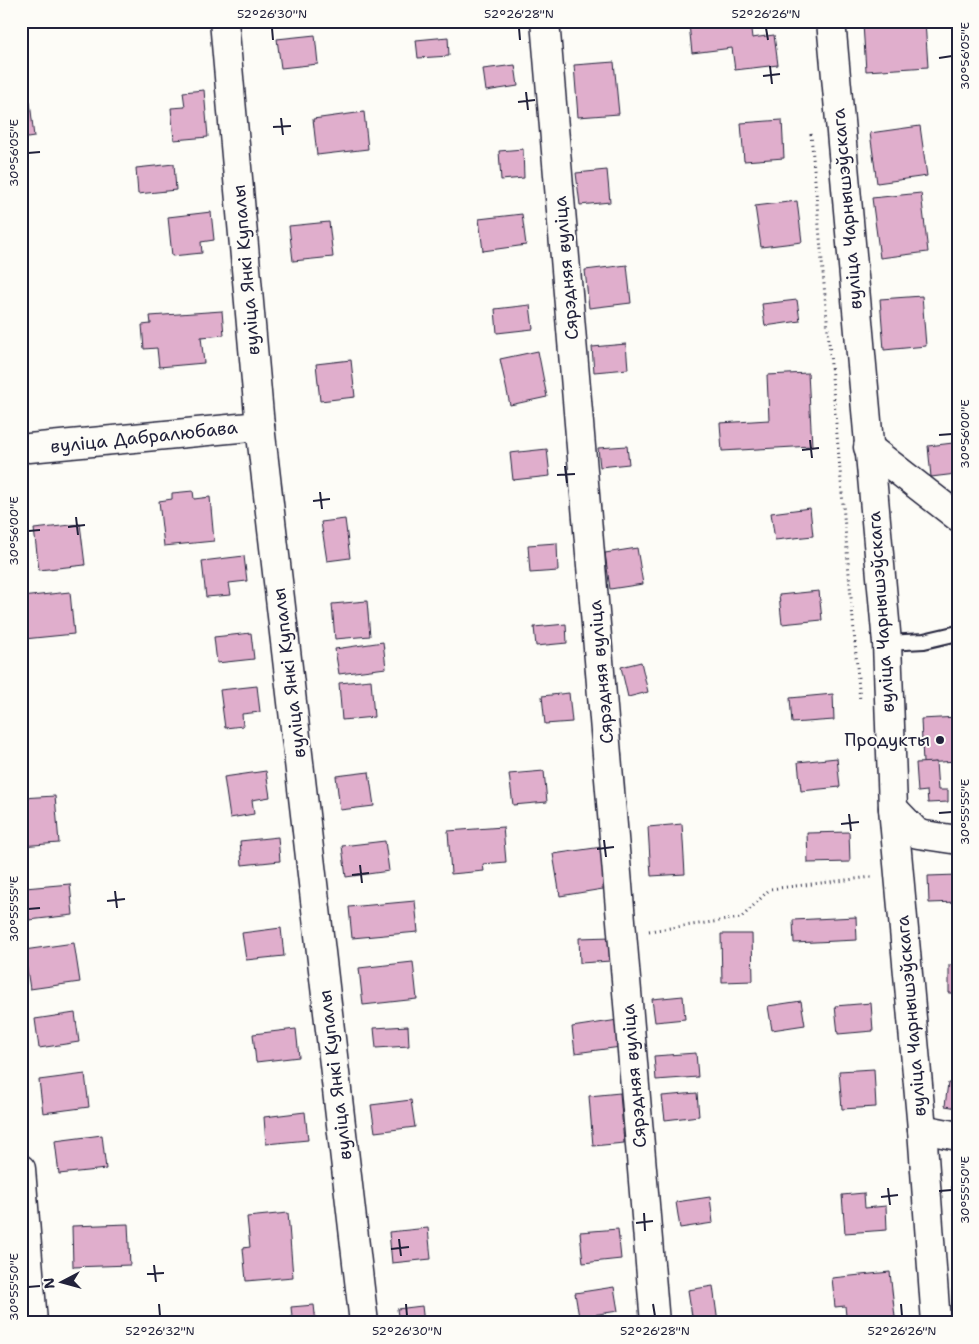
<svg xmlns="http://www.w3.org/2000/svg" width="979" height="1344" viewBox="0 0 979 1344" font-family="'Shantell Sans',sans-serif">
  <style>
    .building { fill: #e0aecc; stroke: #22223b }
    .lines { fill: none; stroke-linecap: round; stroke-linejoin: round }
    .service-casing { stroke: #22223b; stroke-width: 18 }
    .minor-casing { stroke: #22223b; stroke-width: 31 }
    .path { stroke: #22223b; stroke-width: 3; stroke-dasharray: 1 4; stroke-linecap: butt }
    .service { stroke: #fdfcf7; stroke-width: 14 }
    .minor { stroke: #fdfcf7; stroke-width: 28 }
    .ticks { fill: none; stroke: #22223b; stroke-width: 2 }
    .poi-dot { fill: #22223b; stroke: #fdfcf7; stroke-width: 2 }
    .labels { text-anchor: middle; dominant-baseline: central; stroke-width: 4; stroke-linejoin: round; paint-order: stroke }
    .street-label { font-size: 18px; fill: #22223b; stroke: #fdfcf7 }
    .poi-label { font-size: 18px; fill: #22223b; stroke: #fdfcf7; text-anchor: end }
    .neatline { fill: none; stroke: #22223b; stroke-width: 2 }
    .ticks-label { font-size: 12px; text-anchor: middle; fill: #22223b }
  </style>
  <rect width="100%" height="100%" fill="#fdfcf7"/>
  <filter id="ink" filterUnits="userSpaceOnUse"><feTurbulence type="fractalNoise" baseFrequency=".02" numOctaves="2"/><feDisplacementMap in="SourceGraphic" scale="10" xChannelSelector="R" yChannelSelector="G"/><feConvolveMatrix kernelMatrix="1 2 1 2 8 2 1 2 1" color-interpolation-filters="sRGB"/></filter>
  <g filter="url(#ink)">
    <g class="building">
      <polygon points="153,21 191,21 192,25 153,28"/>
      <polygon points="713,21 750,21 752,38 774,35 778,65 735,70 732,48 692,53 689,24"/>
      <polygon points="902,21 925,21 928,67 866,71 863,24"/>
      <polygon points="315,35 318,64 281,68 277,39"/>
      <polygon points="448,37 449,56 418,58 416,40"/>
      <polygon points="614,62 619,114 578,117 574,65"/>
      <polygon points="515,65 518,86 486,91 483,69"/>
      <polygon points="204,90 208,137 174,140 171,108 185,107 183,92"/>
      <polygon points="30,102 34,137 21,139 21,103"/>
      <polygon points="364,112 368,149 317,155 313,119"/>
      <polygon points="782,120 784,158 744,161 741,123"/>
      <polygon points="920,126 927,176 877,183 870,133"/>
      <polygon points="523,149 524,178 501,180 499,151"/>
      <polygon points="174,164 176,190 138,194 136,168"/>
      <polygon points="607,170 610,202 580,205 576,173"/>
      <polygon points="921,193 928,252 880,258 872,198"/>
      <polygon points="797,201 802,242 761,247 755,206"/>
      <polygon points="211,212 214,240 201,242 202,253 172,256 168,217"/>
      <polygon points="522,214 526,245 483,251 479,219"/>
      <polygon points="329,222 333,257 293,261 289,226"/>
      <polygon points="627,265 631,303 589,308 585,270"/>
      <polygon points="922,296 926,346 884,350 880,299"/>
      <polygon points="797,300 800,321 765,326 762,304"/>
      <polygon points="530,305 533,329 497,333 495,309"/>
      <polygon points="222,311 224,335 201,337 204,363 159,367 157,348 144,349 142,325 151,324 150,316"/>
      <polygon points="626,344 628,369 594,372 592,347"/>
      <polygon points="538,351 547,397 510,405 500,359"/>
      <polygon points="351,360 355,397 320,401 316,364"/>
      <polygon points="808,373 812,446 722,451 720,423 769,420 767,375"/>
      <polygon points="953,443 956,474 931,477 928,446"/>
      <polygon points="627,446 629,464 600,467 598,448"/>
      <polygon points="547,449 550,476 513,480 510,453"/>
      <polygon points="193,491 194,499 210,497 214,541 164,546 159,501 172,499 172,493"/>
      <polygon points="810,508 813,536 775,540 771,513"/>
      <polygon points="345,519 350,558 327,561 321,522"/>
      <polygon points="80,524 85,565 39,570 34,529"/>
      <polygon points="557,543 558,571 530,573 528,545"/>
      <polygon points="637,548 643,584 610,589 605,553"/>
      <polygon points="244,556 247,581 229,583 231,595 206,597 202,561"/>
      <polygon points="819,591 822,620 782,624 779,595"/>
      <polygon points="70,592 74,634 24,639 21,597"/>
      <polygon points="367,601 370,636 335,639 332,604"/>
      <polygon points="566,624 567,643 536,646 534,627"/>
      <polygon points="251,633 254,659 217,663 214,637"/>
      <polygon points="383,642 386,668 339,674 335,649"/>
      <polygon points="641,662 648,692 628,697 621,667"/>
      <polygon points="371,680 374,717 342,720 339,683"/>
      <polygon points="257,686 260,712 242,714 243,726 225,728 220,690"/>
      <polygon points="569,693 572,722 545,724 542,696"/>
      <polygon points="833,694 834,720 792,723 790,698"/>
      <polygon points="958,717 958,761 923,763 921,719"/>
      <polygon points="837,758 840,787 801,791 798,762"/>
      <polygon points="936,762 938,790 948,790 948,802 928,803 927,791 918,792 916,763"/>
      <polygon points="266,771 270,797 252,800 254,814 230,818 224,777"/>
      <polygon points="544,771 547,802 513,805 509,774"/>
      <polygon points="369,772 374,806 340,810 336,776"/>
      <polygon points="55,796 59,843 21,846 21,798"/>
      <polygon points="682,824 685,874 651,876 648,827"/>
      <polygon points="503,827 506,862 483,864 484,871 451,874 448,831"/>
      <polygon points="849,832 850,862 808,863 807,833"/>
      <polygon points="278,837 280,861 242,865 240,841"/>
      <polygon points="385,841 389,871 346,877 342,846"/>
      <polygon points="602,847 609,888 560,896 553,854"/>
      <polygon points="958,875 958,902 929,903 928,876"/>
      <polygon points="70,884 73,915 29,920 25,888"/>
      <polygon points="415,901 418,932 352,938 349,907"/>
      <polygon points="856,917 857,940 794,943 793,920"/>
      <polygon points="281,928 284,956 246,960 242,933"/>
      <polygon points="721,934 752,934 753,981 722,982"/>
      <polygon points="611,937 611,961 580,963 579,938"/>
      <polygon points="74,943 80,982 30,989 24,950"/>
      <polygon points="413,962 417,999 363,1005 359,968"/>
      <rect x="949" y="965" width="9" height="28"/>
      <polygon points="683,996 685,1019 655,1022 652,999"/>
      <polygon points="801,1001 805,1025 772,1030 768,1006"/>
      <polygon points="871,1003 873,1031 838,1034 835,1006"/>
      <polygon points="75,1013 79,1042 39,1048 35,1019"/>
      <polygon points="618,1020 621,1047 575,1053 572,1027"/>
      <polygon points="408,1026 409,1046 376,1048 374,1028"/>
      <polygon points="296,1029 299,1057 256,1062 253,1034"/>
      <polygon points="696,1053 698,1077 656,1080 654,1056"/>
      <polygon points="874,1069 876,1107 842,1109 839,1071"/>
      <polygon points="85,1074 89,1107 43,1113 39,1080"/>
      <polygon points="948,1083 958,1083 958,1108 945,1106"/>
      <polygon points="620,1093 624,1143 593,1146 589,1096"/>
      <polygon points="697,1093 699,1116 665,1120 662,1096"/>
      <polygon points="411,1100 415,1127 375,1132 371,1105"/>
      <polygon points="305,1112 308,1140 266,1144 264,1117"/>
      <polygon points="102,1135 106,1169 59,1174 55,1141"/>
      <polygon points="951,1176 958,1176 958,1221 955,1221"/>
      <polygon points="864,1193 865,1208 886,1206 887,1230 845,1233 842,1195"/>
      <polygon points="710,1197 713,1223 680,1228 676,1202"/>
      <polygon points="288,1213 293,1277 246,1281 243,1248 250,1247 247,1217"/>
      <polygon points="128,1224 130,1265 73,1267 72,1226"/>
      <polygon points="428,1228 431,1259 392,1263 389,1232"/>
      <polygon points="618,1229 621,1259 583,1263 580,1232"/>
      <polygon points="890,1272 895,1317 855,1321 854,1315 846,1316 845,1306 835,1307 832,1278"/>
      <polygon points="713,1286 718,1323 693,1323 688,1290"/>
      <polygon points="614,1287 618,1311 579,1317 575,1293"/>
      <polygon points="314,1305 316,1323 283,1323 283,1319 292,1317 291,1307"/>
      <polygon points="422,1306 424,1323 399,1323 397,1309"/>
    </g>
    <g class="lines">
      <defs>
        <polyline id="service" points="887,643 924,641 958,633"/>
        <g id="minor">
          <polyline points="224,21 260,426 364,1323"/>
          <polyline points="545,21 655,1323"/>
          <polyline points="831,21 887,643 893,808 922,1129 936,1323"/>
          <polyline points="868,447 958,517"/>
          <polyline points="29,448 260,426"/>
          <polyline points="893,808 918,834 958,840"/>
          <polyline points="922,1129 958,1136"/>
          <polyline points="21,1169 33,1323"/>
        </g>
      </defs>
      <use href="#service" class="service-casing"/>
      <use href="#minor" class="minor-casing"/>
      <g class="path">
        <polyline points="811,134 860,701"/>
        <polyline points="649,931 741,918 770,889 872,877"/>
      </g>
      <use href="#service" class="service"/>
      <use href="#minor" class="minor"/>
    </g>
  </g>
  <path class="ticks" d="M272 28 273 40M519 28 520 40M766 28 768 40M939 58 952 56M770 66 772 84M763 76 780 74M526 92 528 110M518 102 535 100M281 118 283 135M273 127 291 126M28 153 40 152M939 435 952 434M810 440 812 458M802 450 819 448M565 466 567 483M557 475 575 474M320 492 322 509M313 501 330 499M76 517 78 535M68 527 85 525M28 531 40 530M939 813 952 812M849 814 851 831M841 824 859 822M604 840 606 857M597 849 614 847M360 865 362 883M352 875 369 873M115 891 117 908M107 901 125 899M28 909 40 908M888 1188 890 1205M939 1191 952 1190M881 1197 898 1195M644 1213 645 1231M636 1223 653 1221M399 1239 401 1256M391 1249 409 1247M154 1265 156 1282M147 1274 164 1273M28 1287 40 1286M159 1304 160 1316M406 1304 407 1316M653 1304 655 1316M901 1304 902 1316"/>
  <circle class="poi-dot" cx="940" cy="740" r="5"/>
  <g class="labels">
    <g class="street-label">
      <text transform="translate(847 209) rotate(-95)">вуліца Чарнышэўскага</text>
      <text transform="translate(566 268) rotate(-95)">Сярэдняя вуліца</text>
      <text transform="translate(246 270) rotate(-95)">вуліца Янкі Купалы</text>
      <text transform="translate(144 437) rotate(-6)">вуліца Дабралюбава</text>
      <text transform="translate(881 612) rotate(-94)">вуліца Чарнышэўскага</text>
      <text transform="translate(601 672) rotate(-95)">Сярэдняя вуліца</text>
      <text transform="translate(289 673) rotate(-97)">вуліца Янкі Купалы</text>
      <text transform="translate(911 1016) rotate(-95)">вуліца Чарнышэўскага</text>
      <text transform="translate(335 1075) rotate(-97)">вуліца Янкі Купалы</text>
      <text transform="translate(634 1076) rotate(-95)">Сярэдняя вуліца</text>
    </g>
    <g class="poi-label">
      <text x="930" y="740">Продукты</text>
    </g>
  </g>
  <rect width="979" height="1344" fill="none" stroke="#fdfcf7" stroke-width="55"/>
  <g transform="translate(62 1282) rotate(264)" stroke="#fdfcf7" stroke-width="4" paint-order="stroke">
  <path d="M0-4L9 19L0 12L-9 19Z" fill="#22223b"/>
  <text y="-8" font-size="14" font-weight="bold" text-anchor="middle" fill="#22223b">N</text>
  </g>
  <rect x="28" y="28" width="924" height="1288" class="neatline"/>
  <g class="ticks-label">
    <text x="272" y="18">52°26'30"N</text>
    <text x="519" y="18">52°26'28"N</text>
    <text x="766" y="18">52°26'26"N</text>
    <text transform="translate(965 56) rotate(-90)" y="4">30°56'05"E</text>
    <text transform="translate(14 153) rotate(-90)" y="4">30°56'05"E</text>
    <text transform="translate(965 434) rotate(-90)" y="4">30°56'00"E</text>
    <text transform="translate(14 531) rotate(-90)" y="4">30°56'00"E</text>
    <text transform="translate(965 812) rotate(-90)" y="4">30°55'55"E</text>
    <text transform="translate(14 909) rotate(-90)" y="4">30°55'55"E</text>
    <text transform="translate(965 1190) rotate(-90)" y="4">30°55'50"E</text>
    <text transform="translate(14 1287) rotate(-90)" y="4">30°55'50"E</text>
    <text x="160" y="1335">52°26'32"N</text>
    <text x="407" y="1335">52°26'30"N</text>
    <text x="655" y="1335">52°26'28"N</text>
    <text x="902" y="1335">52°26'26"N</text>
  </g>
</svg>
